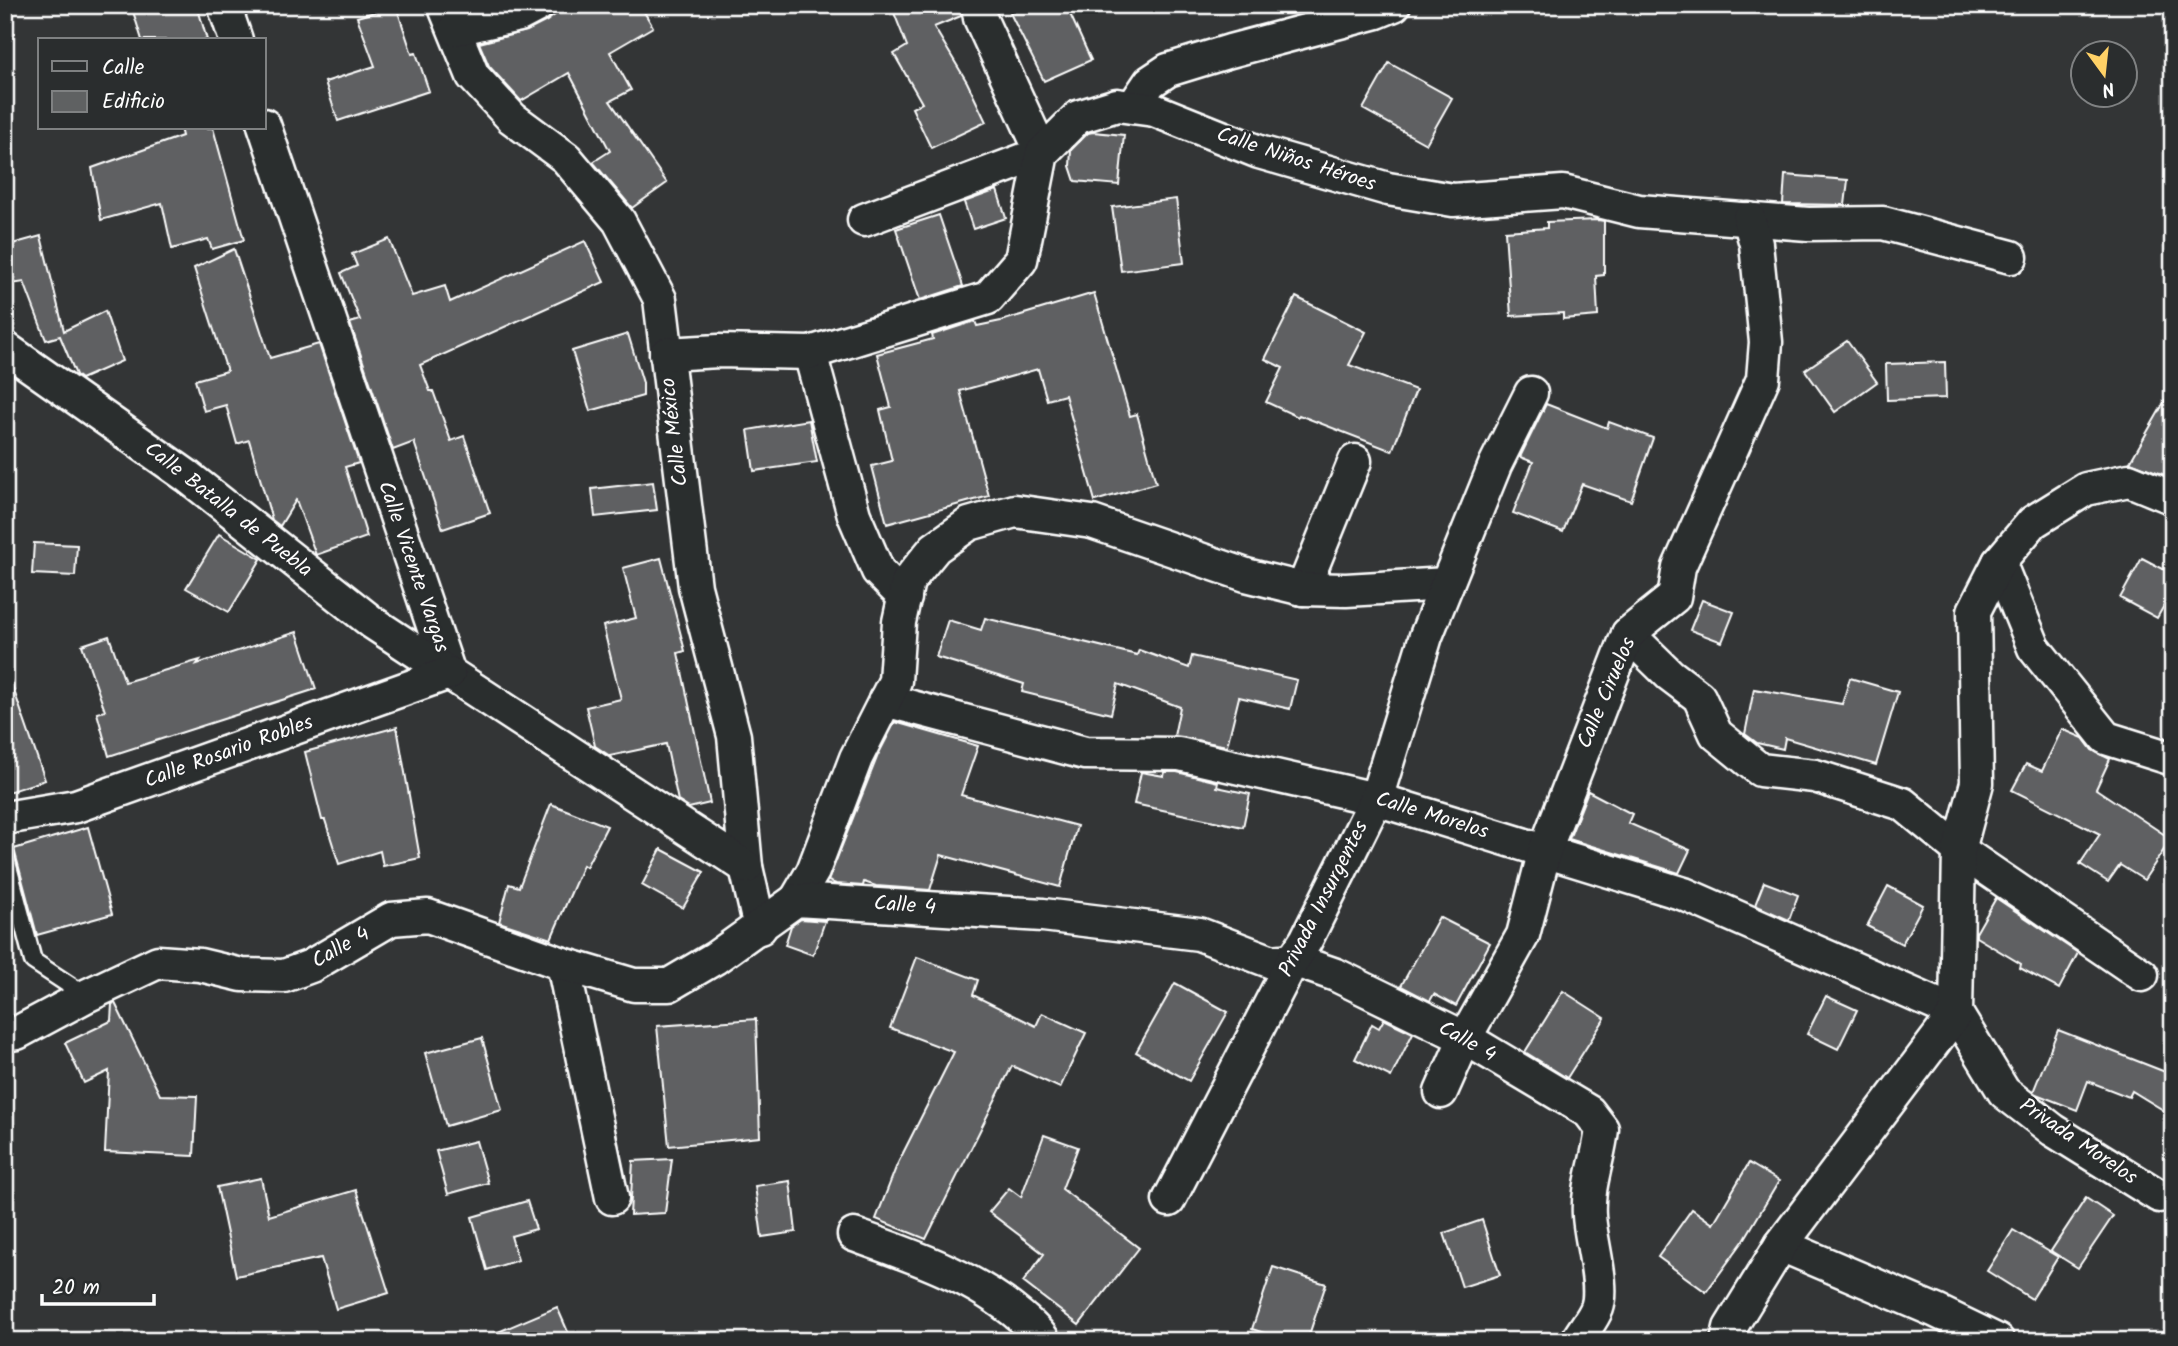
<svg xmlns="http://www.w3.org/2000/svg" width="2178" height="1346" viewBox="0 0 2178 1346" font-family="Kalam,sans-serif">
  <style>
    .building { fill: #5f6162; stroke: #fff; stroke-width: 2 }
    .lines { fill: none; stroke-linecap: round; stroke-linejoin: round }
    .service-casing { stroke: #fff; stroke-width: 21 }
    .minor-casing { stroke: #fff; stroke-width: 37 }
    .service { stroke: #2a2d2e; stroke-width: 16 }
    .minor { stroke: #2a2d2e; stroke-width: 32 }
    .labels { text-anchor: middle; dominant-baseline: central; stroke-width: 5; stroke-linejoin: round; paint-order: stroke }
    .street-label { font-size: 21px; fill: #fff; stroke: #2a2d2e }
  </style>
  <rect width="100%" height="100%" fill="#333536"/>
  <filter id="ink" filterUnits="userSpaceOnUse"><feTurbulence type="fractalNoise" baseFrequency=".0143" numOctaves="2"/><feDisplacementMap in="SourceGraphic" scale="14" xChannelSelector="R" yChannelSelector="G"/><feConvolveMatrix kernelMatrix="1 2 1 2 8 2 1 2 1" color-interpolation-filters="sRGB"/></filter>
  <g filter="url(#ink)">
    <g class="building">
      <polygon points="131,5 197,5 207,40 142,40"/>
      <polygon points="568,5 640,5 653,27 610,52 631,90 610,101 667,183 632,208 593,162 610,151 569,73 521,101 489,66 479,43 527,31 547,21"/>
      <polygon points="891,5 960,5 961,16 934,27 967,82 986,122 931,148 912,108 922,103 894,54 907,46"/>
      <polygon points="1027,5 1066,5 1091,60 1044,81 1010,13"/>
      <polygon points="396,6 412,54 416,53 429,91 338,121 325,82 375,66 357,17"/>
      <polygon points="1389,63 1452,98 1426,144 1363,109"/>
      <polygon points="180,128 213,128 244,240 212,249 208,239 172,249 162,203 101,220 92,168 182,136"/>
      <polygon points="1093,132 1124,135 1119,185 1075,181 1070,166 1071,150 1088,133"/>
      <polygon points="1785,175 1848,180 1845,205 1783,204"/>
      <polygon points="997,190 1006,218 973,229 964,202"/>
      <polygon points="1176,199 1184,263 1121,271 1112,207"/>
      <polygon points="939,215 963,286 920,300 896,229"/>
      <polygon points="1598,220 1604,221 1604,275 1596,276 1598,316 1563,319 1563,313 1511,316 1505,231 1547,228 1547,222"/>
      <polygon points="41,236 64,331 105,311 122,361 81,379 76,375 60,336 46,340 24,282 5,285 5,246"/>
      <polygon points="389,239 412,296 445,286 450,302 585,241 604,282 420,365 430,391 433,391 451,441 464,436 490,513 443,529 414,442 393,450 350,323 360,320 341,273 357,266 352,254"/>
      <polygon points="234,249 270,358 319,344 359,463 345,467 367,537 316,555 296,500 280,526 272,520 249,440 237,444 226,405 204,411 195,380 227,371 194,268"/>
      <polygon points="1094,293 1130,416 1137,414 1156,483 1095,501 1065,395 1047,400 1038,369 960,391 989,496 887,524 872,466 892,461 880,410 891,407 877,354 933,339 932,335 975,321 977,326 1001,321"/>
      <polygon points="1296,297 1366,332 1349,365 1416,390 1392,451 1299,415 1298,417 1266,402 1283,368 1265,359"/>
      <polygon points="628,334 643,383 643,396 590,411 572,351"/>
      <polygon points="1847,341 1877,382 1835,412 1805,370"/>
      <polygon points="1945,362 1946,398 1887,400 1886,364"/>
      <polygon points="2173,387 2173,461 2165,475 2130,462"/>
      <polygon points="1546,404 1607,428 1609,422 1653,438 1631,501 1582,484 1563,532 1513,513 1533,462 1520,457"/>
      <polygon points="809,420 817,462 754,471 748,430"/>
      <polygon points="653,482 657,510 595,517 592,489"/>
      <polygon points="219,534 261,559 229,612 186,588"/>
      <polygon points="34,543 77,545 75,576 32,574"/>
      <polygon points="661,558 685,651 678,653 710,803 689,808 678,801 666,744 610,756 595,746 586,707 621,699 603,626 636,618 623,568"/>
      <polygon points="2142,558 2173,574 2173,590 2157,618 2120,598"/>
      <polygon points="1702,600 1734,612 1722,642 1690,630"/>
      <polygon points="985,618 1137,655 1139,650 1189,668 1192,656 1297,680 1290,709 1239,697 1227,746 1174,736 1180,707 1118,684 1111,714 1022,692 1024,684 936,657 948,620 981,630"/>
      <polygon points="297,632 316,689 109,756 97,713 105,711 82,645 109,636 125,682 200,660 197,664"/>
      <polygon points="1850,678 1898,692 1876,765 1785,738 1783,749 1757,743 1745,734 1754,689 1842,704"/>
      <polygon points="10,679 45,780 5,793 5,680"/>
      <polygon points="895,722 978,746 961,795 1077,826 1060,887 941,855 930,890 876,886 864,882 863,886 836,884 828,881 878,755"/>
      <polygon points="397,727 420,858 383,866 380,851 339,864 325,820 322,820 305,752"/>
      <polygon points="2062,729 2083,738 2092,750 2110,759 2096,789 2171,839 2144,880 2120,865 2108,882 2080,864 2100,834 2012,790 2026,764 2042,771"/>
      <polygon points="1141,772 1164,776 1165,772 1177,772 1218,782 1217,787 1250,794 1243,827 1134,804"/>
      <polygon points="1588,791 1632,814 1628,823 1690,850 1679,873 1569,839"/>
      <polygon points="551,804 607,826 586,867 583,865 551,939 499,922 509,884 519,887"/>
      <polygon points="88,827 112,914 37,935 14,849"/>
      <polygon points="661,849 704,872 683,908 642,885"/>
      <polygon points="1764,882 1798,895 1789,920 1755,905"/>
      <polygon points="1888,886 1923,905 1902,944 1867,926"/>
      <polygon points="5,897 14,930 12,930 5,916"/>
      <polygon points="1996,898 2078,953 2059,989 2020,968 2021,964 1976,937 1976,933"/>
      <polygon points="1439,917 1490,943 1456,1006 1434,994 1430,1001 1401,986"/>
      <polygon points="801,919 825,921 813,955 785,945 791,926"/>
      <polygon points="917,957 978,980 973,995 1036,1026 1042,1013 1086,1033 1060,1088 1012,1066 926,1239 876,1219 897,1165 954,1052 890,1028"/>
      <polygon points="1175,983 1228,1012 1189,1081 1136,1052"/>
      <polygon points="1563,991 1605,1018 1567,1078 1525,1052"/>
      <polygon points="1826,996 1857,1010 1838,1049 1807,1034"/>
      <polygon points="115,1003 160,1095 197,1096 194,1156 105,1152 109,1071 84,1083 65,1043 111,1021 112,1004"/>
      <polygon points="756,1019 760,1137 669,1146 657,1026"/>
      <polygon points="1384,1019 1413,1033 1391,1077 1355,1059 1372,1024 1379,1028"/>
      <polygon points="2058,1030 2173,1075 2173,1116 2132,1091 2129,1097 2088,1081 2077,1110 2036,1094 2033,1092"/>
      <polygon points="482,1038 502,1110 446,1126 425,1053"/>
      <polygon points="1044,1135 1078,1147 1062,1189 1139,1248 1079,1325 1023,1282 1044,1254 989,1212 1009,1188 1021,1197"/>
      <polygon points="476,1141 488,1183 448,1194 436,1151"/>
      <polygon points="672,1159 665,1213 630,1215 633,1161"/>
      <polygon points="1749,1163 1779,1181 1744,1240 1706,1292 1658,1257 1692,1209 1713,1224"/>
      <polygon points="261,1178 269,1216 356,1190 389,1293 336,1309 321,1258 236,1276 217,1187"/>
      <polygon points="790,1181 796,1232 762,1237 755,1186"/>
      <polygon points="2086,1198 2113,1216 2078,1268 2051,1251"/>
      <polygon points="527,1201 536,1229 511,1236 518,1260 487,1270 472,1217"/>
      <polygon points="1482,1220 1500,1275 1462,1287 1444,1233"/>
      <polygon points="2013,1230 2058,1257 2032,1299 1987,1271"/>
      <polygon points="1273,1267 1326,1284 1307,1341 1289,1341 1252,1329"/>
      <polygon points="557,1307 572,1341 477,1341"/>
    </g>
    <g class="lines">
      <defs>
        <polyline id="service" points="5,855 33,961 86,996"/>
        <g id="minor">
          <polyline points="224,5 236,40"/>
          <polyline points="444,5 473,76 512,118 566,158 619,221 660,299 695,587 734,736 746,867 760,928"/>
          <polyline points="455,29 519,15 538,5"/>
          <polyline points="1133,107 1150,82 1168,70 1230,51 1377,12 1394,5"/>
          <polyline points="264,125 449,673 746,867"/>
          <polyline points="864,220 1042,153 980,18 978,5"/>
          <polyline points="5,348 187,476 373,623 449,673"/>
          <polyline points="810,353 854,515 878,571 905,598"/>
          <polyline points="666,354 719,351 810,353 988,298 1021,260 1042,153 1078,117 1117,105 1154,110 1259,152 1388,189 1453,200 1563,192 1639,211 1808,224 1883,223 2011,257"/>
          <polyline points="1999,562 2034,648 2106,738 2173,759"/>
          <polyline points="1303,589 1355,461"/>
          <polyline points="1628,634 1670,675 1699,697 1716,734 1760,770 1815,776 1903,804 1959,850 2142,975"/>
          <polyline points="885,700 1085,753 1179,754 1376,799 1684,894 1956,1013 2004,1092 2053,1130 2159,1196"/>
          <polyline points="5,818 76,806 449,673"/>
          <polyline points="796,900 813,871 856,758 895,681 899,622 908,581 935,548 969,524 1015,511 1092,522 1246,575 1303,589 1346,590 1447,584"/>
          <polyline points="563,964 612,1198"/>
          <path d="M5 1035 17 1033 86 996 158 962 200 965 242 975 284 976 311 966 391 919 428 916 563 964 634 985H669L715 958 796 900 1043 915 1199 934 1272 962 1293 960 1336 975 1465 1038 1589 1112 1602 1129C1599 1158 1587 1185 1589 1215 1590 1239 1605 1286 1597 1308 1593 1319 1583 1330 1577 1341"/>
          <polyline points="1441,1092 1465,1038 1523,935 1545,850 1628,634 1674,597 1679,567 1763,379 1766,342 1756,244 1749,219"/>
          <polyline points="1169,1200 1293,960 1306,940 1376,799 1426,636 1495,465 1531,393"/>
          <path d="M854 1235C913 1256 973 1276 1021 1317 1030 1325 1038 1331 1044 1341"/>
          <polyline points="1781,1245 1936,1311 1998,1341"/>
          <polyline points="1727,1341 1730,1328 1781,1245 1956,1013 1959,850 1977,783 1974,611 1999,562 2033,522 2086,489 2129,480 2173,498"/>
        </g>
      </defs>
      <use href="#service" class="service-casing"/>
      <use href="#minor" class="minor-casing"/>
      <use href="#service" class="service"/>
      <use href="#minor" class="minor"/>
    </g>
  </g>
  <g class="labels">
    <g class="street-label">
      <text transform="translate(1296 160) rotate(18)">Calle Niños Héroes</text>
      <text transform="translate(675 432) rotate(-97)">Calle México</text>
      <text transform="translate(228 510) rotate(38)">Calle Batalla de Puebla</text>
      <text transform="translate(413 567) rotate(71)">Calle Vicente Vargas</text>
      <text transform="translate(1607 693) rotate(-67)">Calle Ciruelos</text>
      <text transform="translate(229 752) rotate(-20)">Calle Rosario Robles</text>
      <text transform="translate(1432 816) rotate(17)">Calle Morelos</text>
      <text transform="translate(1324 899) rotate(-63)">Privada Insurgentes</text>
      <text transform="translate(905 906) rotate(4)">Calle 4</text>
      <text transform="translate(341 948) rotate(-30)">Calle 4</text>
      <text transform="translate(1467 1042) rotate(29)">Calle 4</text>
      <text transform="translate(2078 1142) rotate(34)">Privada Morelos</text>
    </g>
  </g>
  <rect width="2178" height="1346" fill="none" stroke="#2a2d2e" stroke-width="28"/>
  <rect x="14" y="14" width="2150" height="1318" fill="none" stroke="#fff" stroke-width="2.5" filter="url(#ink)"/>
  <rect x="38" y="38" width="228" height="91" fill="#2a2d2e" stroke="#7f8182" stroke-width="2"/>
  <rect x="52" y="61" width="35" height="10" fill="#2a2d2e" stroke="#7f8182" stroke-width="2"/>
  <text x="102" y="74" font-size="21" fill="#ffffff">Calle</text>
  <rect x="52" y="91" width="35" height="21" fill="#5f6162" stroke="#7f8182" stroke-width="2"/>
  <text x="102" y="108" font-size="21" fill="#ffffff">Edificio</text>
  <g transform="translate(2104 74) rotate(165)"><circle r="33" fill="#2a2d2e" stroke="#7f8182" stroke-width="2"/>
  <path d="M0-5L12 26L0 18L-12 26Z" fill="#ffd166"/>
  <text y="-10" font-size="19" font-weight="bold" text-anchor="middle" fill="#ffffff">N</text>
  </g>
  <path d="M42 1294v10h112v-10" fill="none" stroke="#ffffff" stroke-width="3.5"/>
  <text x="52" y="1294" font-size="21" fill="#ffffff" stroke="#2a2d2e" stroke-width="5" paint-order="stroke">20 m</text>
</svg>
